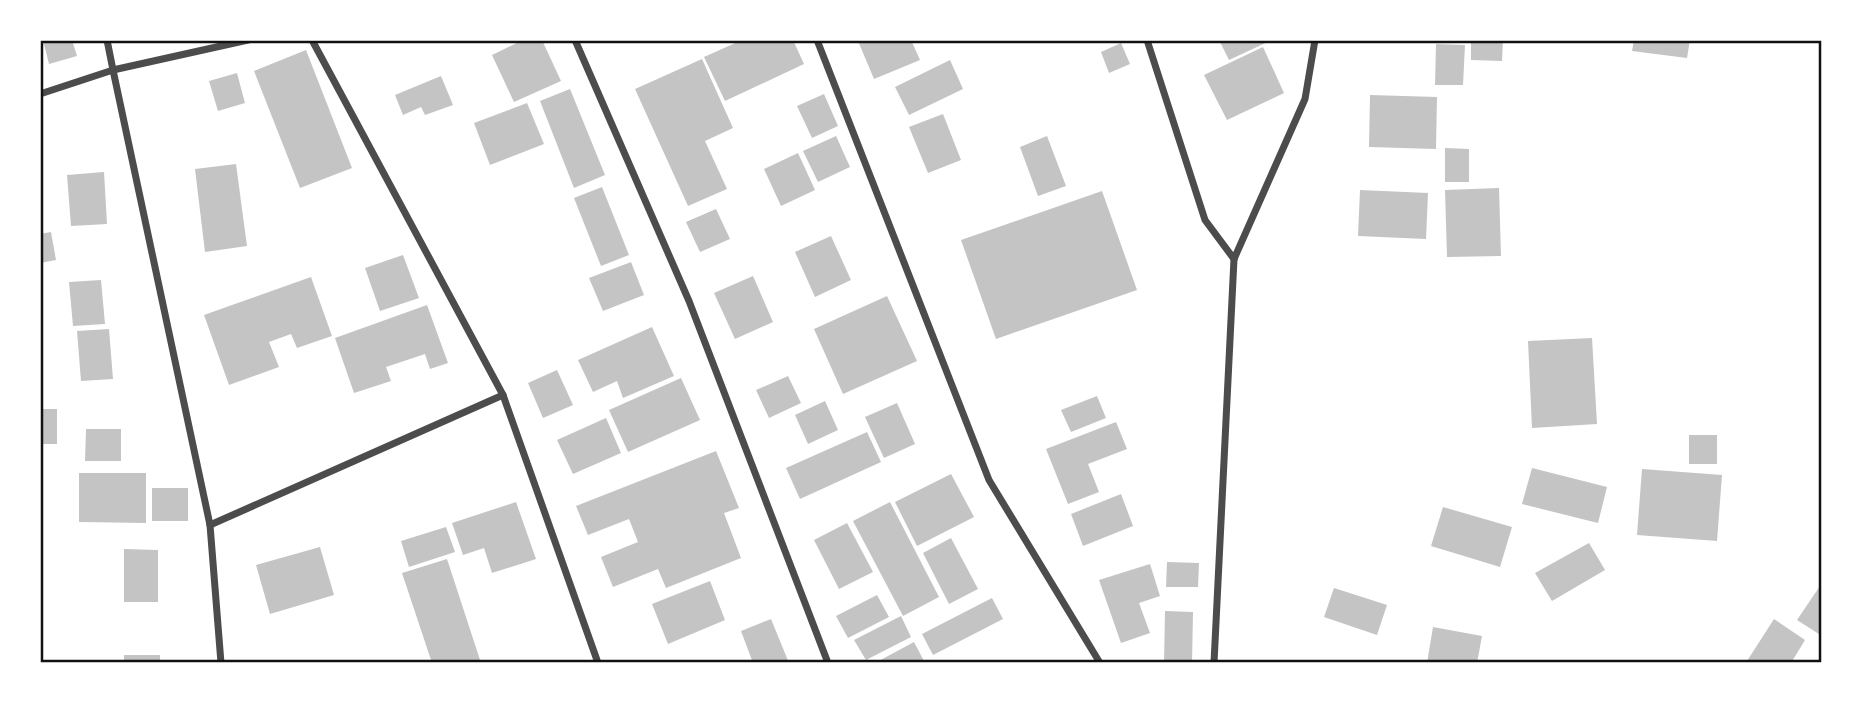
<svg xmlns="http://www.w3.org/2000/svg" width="1862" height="703" viewBox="0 0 1862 703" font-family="'DM Sans',sans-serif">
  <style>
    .building { fill: #c4c4c4 }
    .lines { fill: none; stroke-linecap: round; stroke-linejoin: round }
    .minor { stroke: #4c4c4c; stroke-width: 7 }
    .neatline { fill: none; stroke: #111; stroke-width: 2.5 }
  </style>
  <rect width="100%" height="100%" fill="#fff"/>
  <g class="building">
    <polygon points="43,40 72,40 77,56 49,64"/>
    <polygon points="523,40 542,40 561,81 514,102 492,55"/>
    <polygon points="742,40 793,40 804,64 725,101 704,57"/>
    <polygon points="911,40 920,60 874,79 858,41"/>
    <polygon points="1219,40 1272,40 1229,60"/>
    <polygon points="1471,40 1503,40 1502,61 1471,60"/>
    <polygon points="1634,40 1690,40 1687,58 1632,51"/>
    <polygon points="1121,43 1130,64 1109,73 1101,52"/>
    <polygon points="1436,44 1465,45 1463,85 1435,85"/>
    <polygon points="1263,47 1284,93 1227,120 1204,75"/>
    <polygon points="306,50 352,168 300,188 254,71"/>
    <polygon points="702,59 733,128 705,141 727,189 688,206 635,89"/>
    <polygon points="950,60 963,89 909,115 895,87"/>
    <polygon points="237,73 245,103 218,111 209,81"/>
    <polygon points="441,76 453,105 425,115 421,107 403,115 395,95"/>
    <polygon points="570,89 605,175 574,188 540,101"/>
    <polygon points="824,94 838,126 812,138 797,106"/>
    <polygon points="1370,95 1437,97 1436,149 1369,147"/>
    <polygon points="527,103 544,144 490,165 474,123"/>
    <polygon points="943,114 961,160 928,173 909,127"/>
    <polygon points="836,136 850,167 818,182 803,151"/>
    <polygon points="1047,136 1066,186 1038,196 1020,147"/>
    <polygon points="1445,148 1469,149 1469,182 1445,182"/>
    <polygon points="798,153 815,190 781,206 764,169"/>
    <polygon points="236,164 247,246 205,252 195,169"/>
    <polygon points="104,172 107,224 71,226 67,175"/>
    <polygon points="602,187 629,255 601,266 574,198"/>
    <polygon points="1499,188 1501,256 1447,257 1445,190"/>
    <polygon points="1360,190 1428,193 1426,239 1358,236"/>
    <polygon points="1102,191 1137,290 996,339 961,240"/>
    <polygon points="716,209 730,239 700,252 686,222"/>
    <polygon points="51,232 56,260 40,263 40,234"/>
    <polygon points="831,236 851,280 815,297 795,252"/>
    <polygon points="403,255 419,298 380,311 365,268"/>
    <polygon points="631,262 644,295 603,311 589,278"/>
    <polygon points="753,276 773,322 735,339 714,293"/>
    <polygon points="311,277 332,336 297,348 291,334 269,342 279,367 229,385 204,315"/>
    <polygon points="101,280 105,324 73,326 69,282"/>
    <polygon points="887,296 917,361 843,394 814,329"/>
    <polygon points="427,305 448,363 430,369 425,354 386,367 391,381 354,393 335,338"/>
    <polygon points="652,327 674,376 623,398 617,381 593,392 578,360"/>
    <polygon points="109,329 113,379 81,381 77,331"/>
    <polygon points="1592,338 1597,424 1532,428 1528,341"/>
    <polygon points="557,370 573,405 543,418 528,383"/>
    <polygon points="788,376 801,403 769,418 756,390"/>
    <polygon points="681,378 700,420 628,452 609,410"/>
    <polygon points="1097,396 1106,418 1071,432 1061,410"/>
    <polygon points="825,401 838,430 808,444 795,415"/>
    <polygon points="897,403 915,444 884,458 865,417"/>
    <rect x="40" y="409" width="17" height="35"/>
    <polygon points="606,418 621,453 573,474 557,440"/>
    <polygon points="1116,422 1127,449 1088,464 1099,492 1068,504 1046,449"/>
    <polygon points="86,429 121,429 121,461 85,461"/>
    <polygon points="867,432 881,462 800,499 786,468"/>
    <rect x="1689" y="435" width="28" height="29"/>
    <polygon points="716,451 739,508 724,513 741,558 666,588 658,569 613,587 601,557 638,542 629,519 588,535 576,506"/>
    <polygon points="1532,468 1607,487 1598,523 1522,504"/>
    <polygon points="1642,469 1722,475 1717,541 1637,535"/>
    <polygon points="79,473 146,473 146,523 79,522"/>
    <polygon points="951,474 974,517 917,546 895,502"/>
    <rect x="152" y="488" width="36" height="33"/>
    <polygon points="1121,494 1133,526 1083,546 1071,514"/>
    <polygon points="516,502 536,559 492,573 484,548 463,555 452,523"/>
    <polygon points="890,502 939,597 903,616 853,521"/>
    <polygon points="1443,507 1512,527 1500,567 1431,546"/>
    <polygon points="847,523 873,572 839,589 814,540"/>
    <polygon points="446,527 455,552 409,567 401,541"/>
    <polygon points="951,538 978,589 949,604 923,553"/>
    <polygon points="1589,543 1605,570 1552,601 1535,573"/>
    <polygon points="320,547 334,595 270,614 256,565"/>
    <polygon points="124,549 158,550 158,602 124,602"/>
    <polygon points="447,559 481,663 432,663 402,573"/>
    <polygon points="1167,562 1199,563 1198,587 1166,587"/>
    <polygon points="1150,564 1160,596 1139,603 1150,633 1121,643 1099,580"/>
    <polygon points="710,581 725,620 668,644 652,604"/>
    <polygon points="1822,583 1822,636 1797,620"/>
    <polygon points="1334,588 1387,605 1377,635 1324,617"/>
    <polygon points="877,595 889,617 848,638 836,616"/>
    <polygon points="992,598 1003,619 933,655 922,634"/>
    <polygon points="1165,611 1193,612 1192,663 1164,663"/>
    <polygon points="901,616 911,637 866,660 854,640"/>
    <polygon points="771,619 789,663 753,663 741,631"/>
    <polygon points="1774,619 1805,640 1791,663 1750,663 1747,661"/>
    <polygon points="1433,627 1482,636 1477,663 1427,663"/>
    <polygon points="914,642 925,663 875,663"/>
    <rect x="124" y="655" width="36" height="8"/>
  </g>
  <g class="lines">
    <g class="minor">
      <polyline points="107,40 113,70 248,40"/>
      <polyline points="312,40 503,395 598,663"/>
      <polyline points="575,40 689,301 828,663"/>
      <polyline points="817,40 989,480 1100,663"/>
      <polyline points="1147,40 1205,220 1234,259"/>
      <polyline points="40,94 113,70 210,525 221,663"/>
      <polyline points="210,525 503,395"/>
      <polyline points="1214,663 1234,259 1305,99 1315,40"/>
    </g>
  </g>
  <rect width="1862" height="703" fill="none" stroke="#ffffff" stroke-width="84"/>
  <rect x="42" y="42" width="1778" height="619" class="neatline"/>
</svg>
